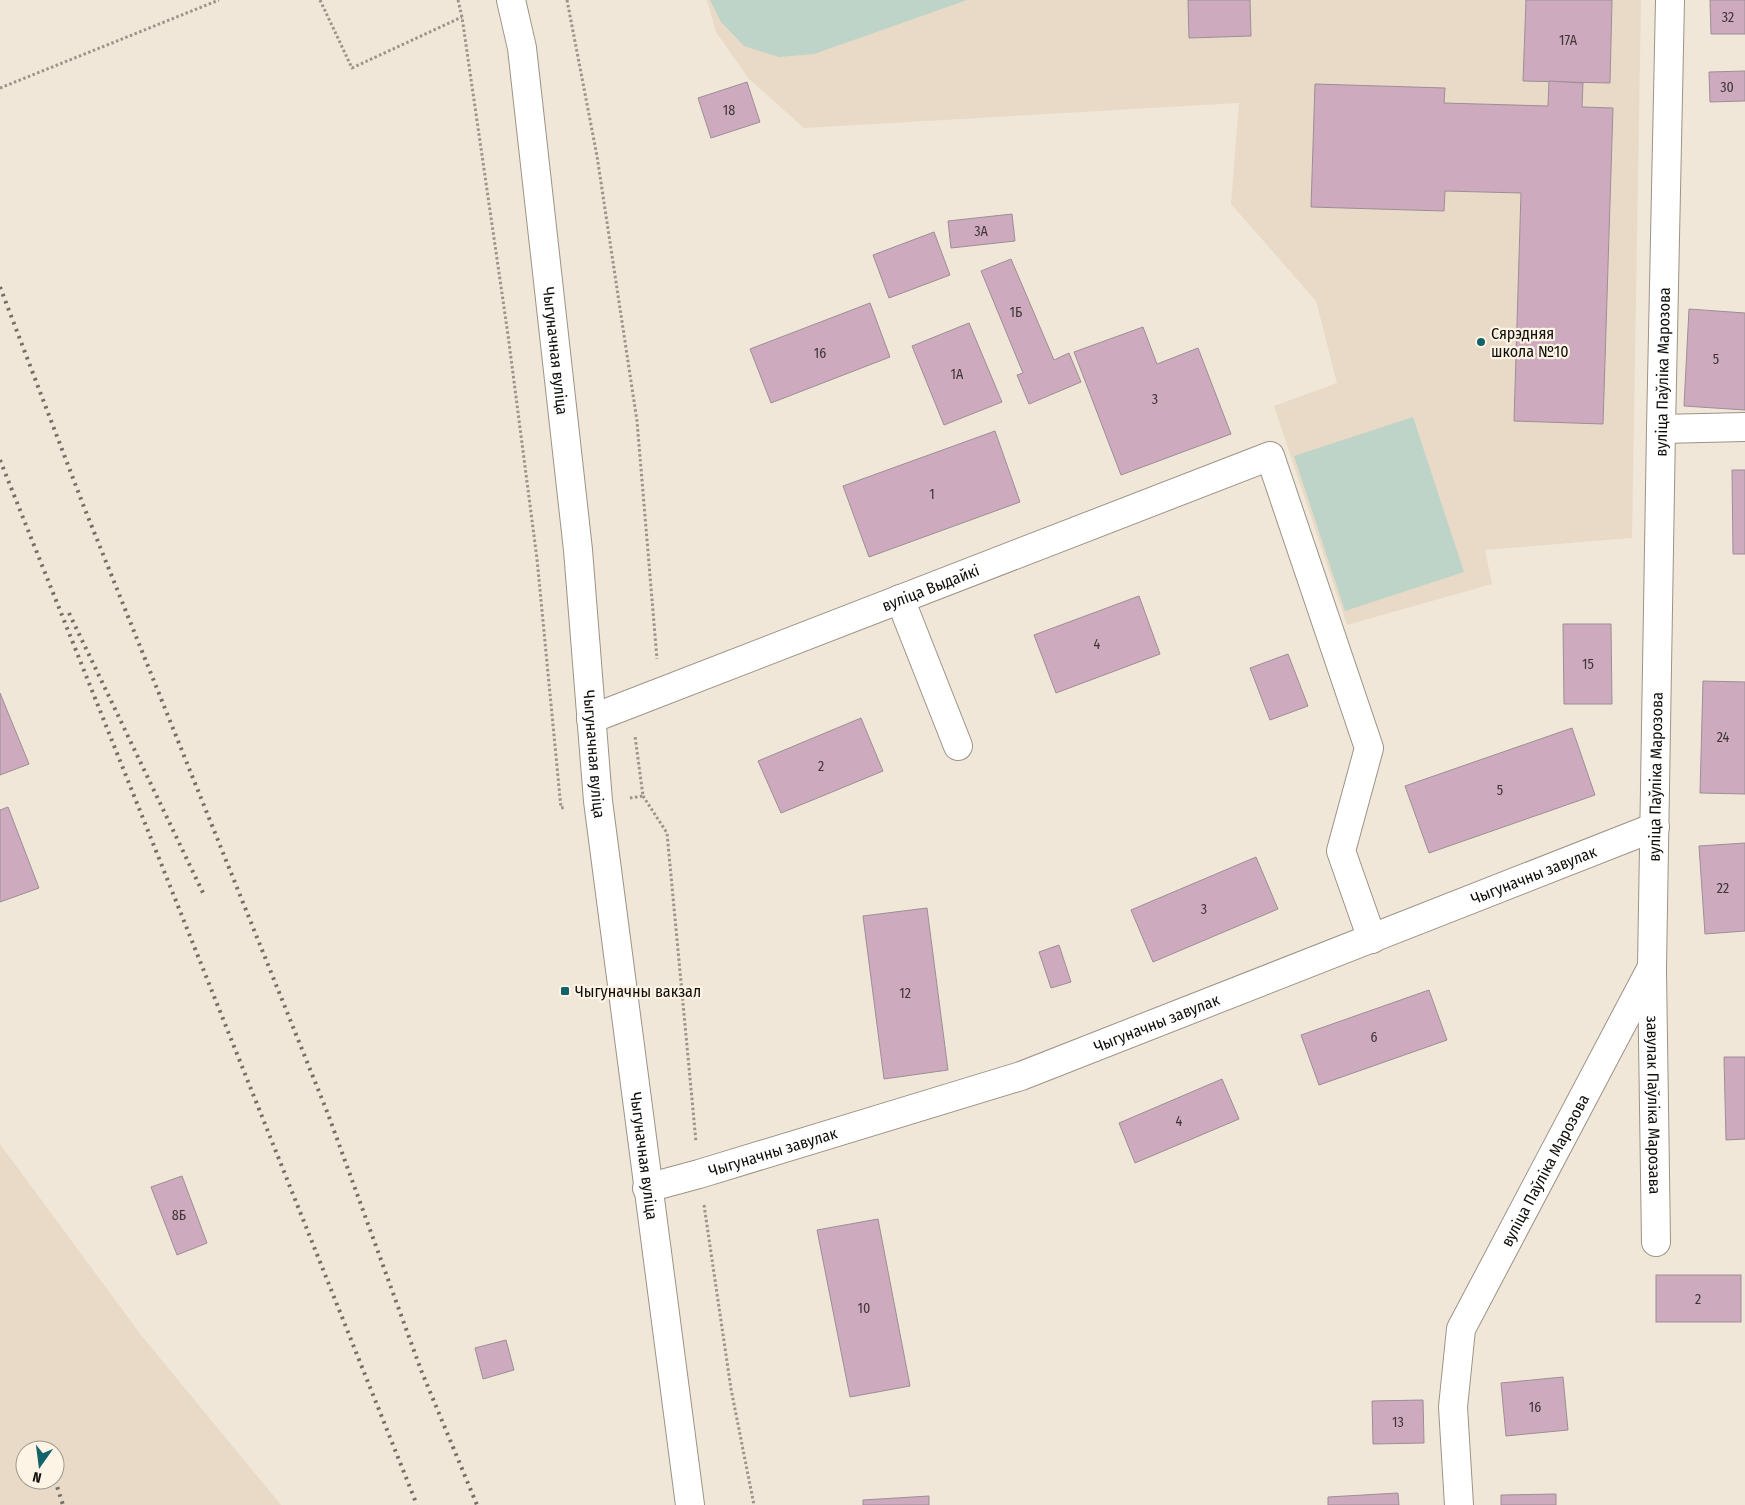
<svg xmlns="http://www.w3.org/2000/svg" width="1745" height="1505" viewBox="0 0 1745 1505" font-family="'Fira Sans Condensed',sans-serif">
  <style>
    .built { fill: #e8dac6; fill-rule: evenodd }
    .green { fill: #bed4c9 }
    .building { fill: #cdaabd; stroke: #9d8e96 }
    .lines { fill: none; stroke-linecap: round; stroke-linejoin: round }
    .minor-casing { stroke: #9c9387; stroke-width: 30 }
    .path { stroke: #9b948a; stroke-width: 3; stroke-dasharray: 2.5 2.5; stroke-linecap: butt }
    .minor { stroke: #fff; stroke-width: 28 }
    .rail { stroke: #757067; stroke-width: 4; stroke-dasharray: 2.5 5; stroke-linecap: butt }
    .poi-dot { fill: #126269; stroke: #fdf4e6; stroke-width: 2 }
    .labels { text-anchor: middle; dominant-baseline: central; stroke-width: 4.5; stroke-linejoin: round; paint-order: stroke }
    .number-label { font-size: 14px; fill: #3f3536 }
    .poi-label { font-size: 16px; fill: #100e09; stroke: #fdf4e6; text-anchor: start }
    .street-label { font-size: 16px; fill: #100e09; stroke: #fdf4e6 }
  </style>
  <rect width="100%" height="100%" fill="#f0e7d9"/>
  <g class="built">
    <polygon points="707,0 1641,0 1632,538 1485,550 1492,584 1347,625 1274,406 1337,383 1316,301 1231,204 1239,103 804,128 749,79 716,32"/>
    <path d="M0 1144 141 1335 281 1505H0ZM25 1450H55V1480H25Z"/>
  </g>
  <g class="green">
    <polygon points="710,0 967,0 814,54 779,57 744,46 721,22"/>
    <polygon points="1413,417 1464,572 1345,611 1294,456"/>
  </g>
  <g class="building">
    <polygon points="1188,0 1250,0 1251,36 1189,38"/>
    <polygon points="1526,0 1612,0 1610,83 1523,81"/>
    <polygon points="1710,0 1745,0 1745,34 1711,34"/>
    <polygon points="1745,71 1745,101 1710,102 1709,72"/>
    <polygon points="1549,81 1583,83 1582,107 1613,108 1603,424 1514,421 1521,193 1445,191 1444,211 1311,207 1315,84 1445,88 1444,103 1548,106"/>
    <polygon points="747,82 760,122 711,138 698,98"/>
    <polygon points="1012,214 1015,241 951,248 948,221"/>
    <polygon points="934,232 950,275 889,298 873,255"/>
    <polygon points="1011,259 1054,360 1069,353 1081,382 1029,404 1017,375 1023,373 981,271"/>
    <polygon points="870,303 890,357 771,403 750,349"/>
    <polygon points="1689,309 1745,313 1745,410 1684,406"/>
    <polygon points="969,323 1002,402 944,425 912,346"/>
    <polygon points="1143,327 1157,364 1198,348 1231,434 1121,475 1074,352"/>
    <polygon points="995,431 1020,502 869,557 843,486"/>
    <polygon points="1732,470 1745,470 1745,554 1733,554"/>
    <polygon points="1139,596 1160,654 1056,693 1034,635"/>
    <polygon points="1563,624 1611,624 1612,704 1564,704"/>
    <polygon points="1288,654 1308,706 1270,720 1250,668"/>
    <polygon points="1703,681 1745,682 1745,794 1700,793"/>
    <polygon points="0,693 29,764 0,775"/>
    <polygon points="861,718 883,771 781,813 758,761"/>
    <polygon points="1572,728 1595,795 1429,853 1405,786"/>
    <polygon points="8,807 39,888 0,902 0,810"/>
    <polygon points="1745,843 1745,931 1705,934 1699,846"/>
    <polygon points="1256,857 1278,909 1153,962 1131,910"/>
    <polygon points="927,908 948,1070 884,1079 863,916"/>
    <polygon points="1059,945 1071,982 1051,988 1039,952"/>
    <polygon points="1429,990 1447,1040 1319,1085 1301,1035"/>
    <polygon points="1724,1057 1745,1057 1745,1139 1726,1140"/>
    <polygon points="1222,1079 1239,1119 1135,1163 1119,1123"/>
    <polygon points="182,1176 207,1243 177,1255 151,1187"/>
    <polygon points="878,1219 910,1386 850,1397 817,1230"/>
    <rect x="1656" y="1275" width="85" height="47"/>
    <polygon points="506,1340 514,1370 483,1379 475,1348"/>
    <polygon points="1563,1377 1568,1430 1506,1436 1501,1383"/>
    <polygon points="1423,1400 1424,1443 1373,1444 1372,1401"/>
    <polygon points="1398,1493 1399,1505 1328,1505 1328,1497"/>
    <polygon points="1556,1494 1556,1505 1501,1505 1501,1495"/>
    <polygon points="929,1496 929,1505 863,1505 863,1500"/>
  </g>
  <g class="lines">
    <defs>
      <g id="minor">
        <path id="s1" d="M511 0 522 48 578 550 598 801 690 1505"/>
        <polyline points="1661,429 1745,427"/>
        <polyline points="900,599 958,746"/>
        <path id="s2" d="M591 719 1270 456 1369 748 1341 851 1372 939"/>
        <path id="s3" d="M1652 971 1656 1242"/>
        <path id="s4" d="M647 1188 699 1174 1021 1076 1655 827"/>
        <path id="s5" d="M1459 1505 1453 1407 1461 1329 1652 967 1661 429 1670 0"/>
      </g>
    </defs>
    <use href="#minor" class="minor-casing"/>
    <g class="path">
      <polyline points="320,0 352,68 462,17"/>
      <polyline points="458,0 462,17 508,335 537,559 561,808 566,807"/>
      <polyline points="567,0 597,156 637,421 657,659"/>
      <polyline points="0,88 219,0"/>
      <polyline points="643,796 667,833 696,1142"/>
      <polyline points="630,798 643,796 635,736"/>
      <polyline points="704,1205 731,1389 754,1505"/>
    </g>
    <use href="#minor" class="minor"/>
    <g class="rail">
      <polyline points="0,287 84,507 328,1114 421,1370 477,1505"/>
      <polyline points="0,460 417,1505"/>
      <polyline points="69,613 205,897"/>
      <polyline points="55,1480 63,1505"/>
    </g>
  </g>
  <g class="poi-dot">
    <circle cx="1481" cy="342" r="5"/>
    <rect x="560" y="986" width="10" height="10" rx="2.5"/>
  </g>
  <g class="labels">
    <g class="number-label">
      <text x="1728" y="17">32</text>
      <text x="1568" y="40">17А</text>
      <text x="1727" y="87">30</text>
      <text x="729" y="110">18</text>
      <text x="981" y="231">3А</text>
      <text x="1016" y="312">1Б</text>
      <text x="820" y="353">16</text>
      <text x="1716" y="359">5</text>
      <text x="957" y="374">1А</text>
      <text x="1155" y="399">3</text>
      <text x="932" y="494">1</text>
      <text x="1097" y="644">4</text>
      <text x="1588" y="664">15</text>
      <text x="1723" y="737">24</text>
      <text x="821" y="766">2</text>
      <text x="1500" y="790">5</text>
      <text x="1723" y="888">22</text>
      <text x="1204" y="909">3</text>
      <text x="905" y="993">12</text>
      <text x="1374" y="1037">6</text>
      <text x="1179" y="1121">4</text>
      <text x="179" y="1215">8Б</text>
      <text x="1698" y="1299">2</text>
      <text x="864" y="1308">10</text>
      <text x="1535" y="1407">16</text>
      <text x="1398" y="1422">13</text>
    </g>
    <g class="poi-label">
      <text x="1491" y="333">Сярэдняя<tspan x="1491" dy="18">школа №10</tspan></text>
      <text x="575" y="991">Чыгуначны вакзал</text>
    </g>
    <g class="street-label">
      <text stroke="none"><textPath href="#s1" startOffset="354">Чыгуначная вуліца</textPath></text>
      <text stroke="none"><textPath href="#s5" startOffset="1181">вуліца Паўліка Марозова</textPath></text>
      <text stroke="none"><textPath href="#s2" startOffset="364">вуліца Выдайкі</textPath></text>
      <text stroke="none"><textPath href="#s1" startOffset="759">Чыгуначная вуліца</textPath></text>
      <text stroke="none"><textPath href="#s5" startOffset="776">вуліца Паўліка Марозова</textPath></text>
      <text stroke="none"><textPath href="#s4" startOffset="941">Чыгуначны завулак</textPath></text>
      <text stroke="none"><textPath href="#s4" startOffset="536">Чыгуначны завулак</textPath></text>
      <text stroke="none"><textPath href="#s3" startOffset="134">завулак Паўліка Марозава</textPath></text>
      <text stroke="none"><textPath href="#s4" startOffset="131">Чыгуначны завулак</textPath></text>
      <text stroke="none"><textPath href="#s1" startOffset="1164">Чыгуначная вуліца</textPath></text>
      <text stroke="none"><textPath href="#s5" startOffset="356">вуліца Паўліка Марозова</textPath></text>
    </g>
  </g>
  <g transform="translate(40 1465) rotate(194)"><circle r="24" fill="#fdf4e6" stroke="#9e988e"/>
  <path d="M0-4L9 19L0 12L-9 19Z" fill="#126269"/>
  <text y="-8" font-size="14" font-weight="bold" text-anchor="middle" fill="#100e09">N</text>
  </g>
</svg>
